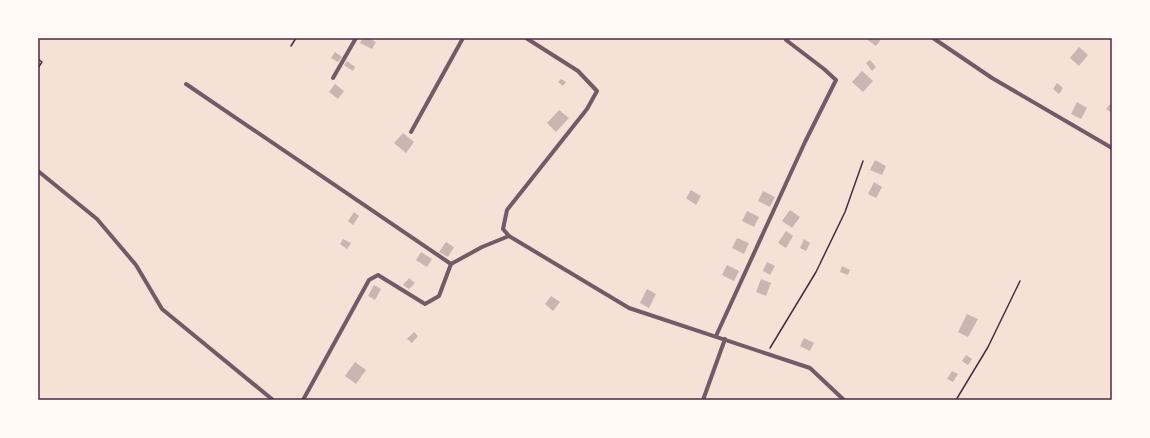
<svg xmlns="http://www.w3.org/2000/svg" width="1150" height="438" viewBox="0 0 1150 438" font-family="Commissioner,sans-serif">
  <style>
    .building { fill: #ccb4b1 }
    .lines { fill: none; stroke-linecap: round; stroke-linejoin: round }
    .path { stroke: #4a2c40; stroke-width: 1.5 }
    .minor { stroke: #755966; stroke-width: 4 }
    .neatline { fill: none; stroke: #4a2c40; stroke-width: 1.5 }
  </style>
  <rect width="100%" height="100%" fill="#f7e1d7"/>
  <g class="building">
    <polygon points="363,38 368,38 376,42 372,49 360,43"/>
    <polygon points="865,38 882,38 876,46"/>
    <polygon points="1079,47 1088,55 1079,66 1070,58"/>
    <polygon points="335,52 342,57 338,62 331,58"/>
    <polygon points="870,60 876,67 872,71 866,63"/>
    <polygon points="347,61 355,67 353,71 344,65"/>
    <polygon points="862,71 873,81 863,92 852,82"/>
    <polygon points="561,79 566,82 563,86 558,82"/>
    <polygon points="1057,83 1063,88 1059,94 1053,89"/>
    <polygon points="335,84 344,91 338,99 329,92"/>
    <polygon points="1077,102 1087,108 1081,119 1071,114"/>
    <polygon points="1112,102 1112,113 1106,109"/>
    <polygon points="559,110 569,118 556,132 547,123"/>
    <polygon points="403,133 414,142 406,153 394,143"/>
    <polygon points="875,160 886,166 882,175 870,170"/>
    <polygon points="874,182 882,187 876,198 868,194"/>
    <polygon points="691,190 701,196 696,205 686,198"/>
    <polygon points="763,191 775,197 770,207 758,201"/>
    <polygon points="790,210 800,217 792,228 782,221"/>
    <polygon points="747,211 759,217 754,227 742,221"/>
    <polygon points="354,212 359,216 353,225 348,221"/>
    <polygon points="786,231 793,236 786,248 778,243"/>
    <polygon points="737,238 749,243 744,254 732,248"/>
    <polygon points="343,239 351,243 347,249 340,244"/>
    <polygon points="804,239 810,243 806,251 800,248"/>
    <polygon points="446,242 454,247 448,257 439,252"/>
    <polygon points="421,252 432,259 427,267 416,260"/>
    <polygon points="767,262 775,266 770,275 763,271"/>
    <polygon points="727,265 739,271 734,281 722,275"/>
    <polygon points="842,266 850,270 848,275 840,272"/>
    <polygon points="409,278 415,283 409,289 403,285"/>
    <polygon points="761,279 771,283 766,296 756,292"/>
    <polygon points="374,285 381,289 375,300 368,296"/>
    <polygon points="647,289 656,294 649,308 640,303"/>
    <polygon points="551,296 560,302 553,311 545,304"/>
    <polygon points="967,314 978,319 968,337 958,332"/>
    <polygon points="414,332 418,336 412,343 407,339"/>
    <polygon points="804,338 814,343 810,351 800,346"/>
    <polygon points="966,355 972,359 968,365 962,361"/>
    <polygon points="355,362 366,370 356,384 345,376"/>
    <polygon points="952,371 958,374 953,382 947,379"/>
  </g>
  <g class="lines">
    <g class="path">
      <polyline points="291,46 296,38"/>
      <polyline points="38,59 42,62 38,68"/>
      <polyline points="770,348 816,272 845,212 863,161"/>
      <polyline points="956,400 988,347 1020,281"/>
    </g>
    <g class="minor">
      <polyline points="526,38 578,71 597,91 587,109 507,210 503,229 509,236 629,308 810,368 844,400"/>
      <polyline points="933,38 992,78 1112,148"/>
      <polyline points="333,78 356,38"/>
      <polyline points="186,84 451,264"/>
      <polyline points="411,132 463,38"/>
      <polyline points="38,171 97,219 136,265 162,309 273,400"/>
      <polyline points="716,336 805,142 836,80 824,69 786,40 787,38"/>
      <polyline points="303,400 369,280 378,275 425,304 439,296 451,264 482,247 509,236"/>
      <polyline points="703,400 725,339"/>
    </g>
  </g>
  <rect width="1150" height="438" fill="none" stroke="#fffaf5" stroke-width="78"/>
  <rect x="39" y="39" width="1072" height="360" class="neatline"/>
</svg>
